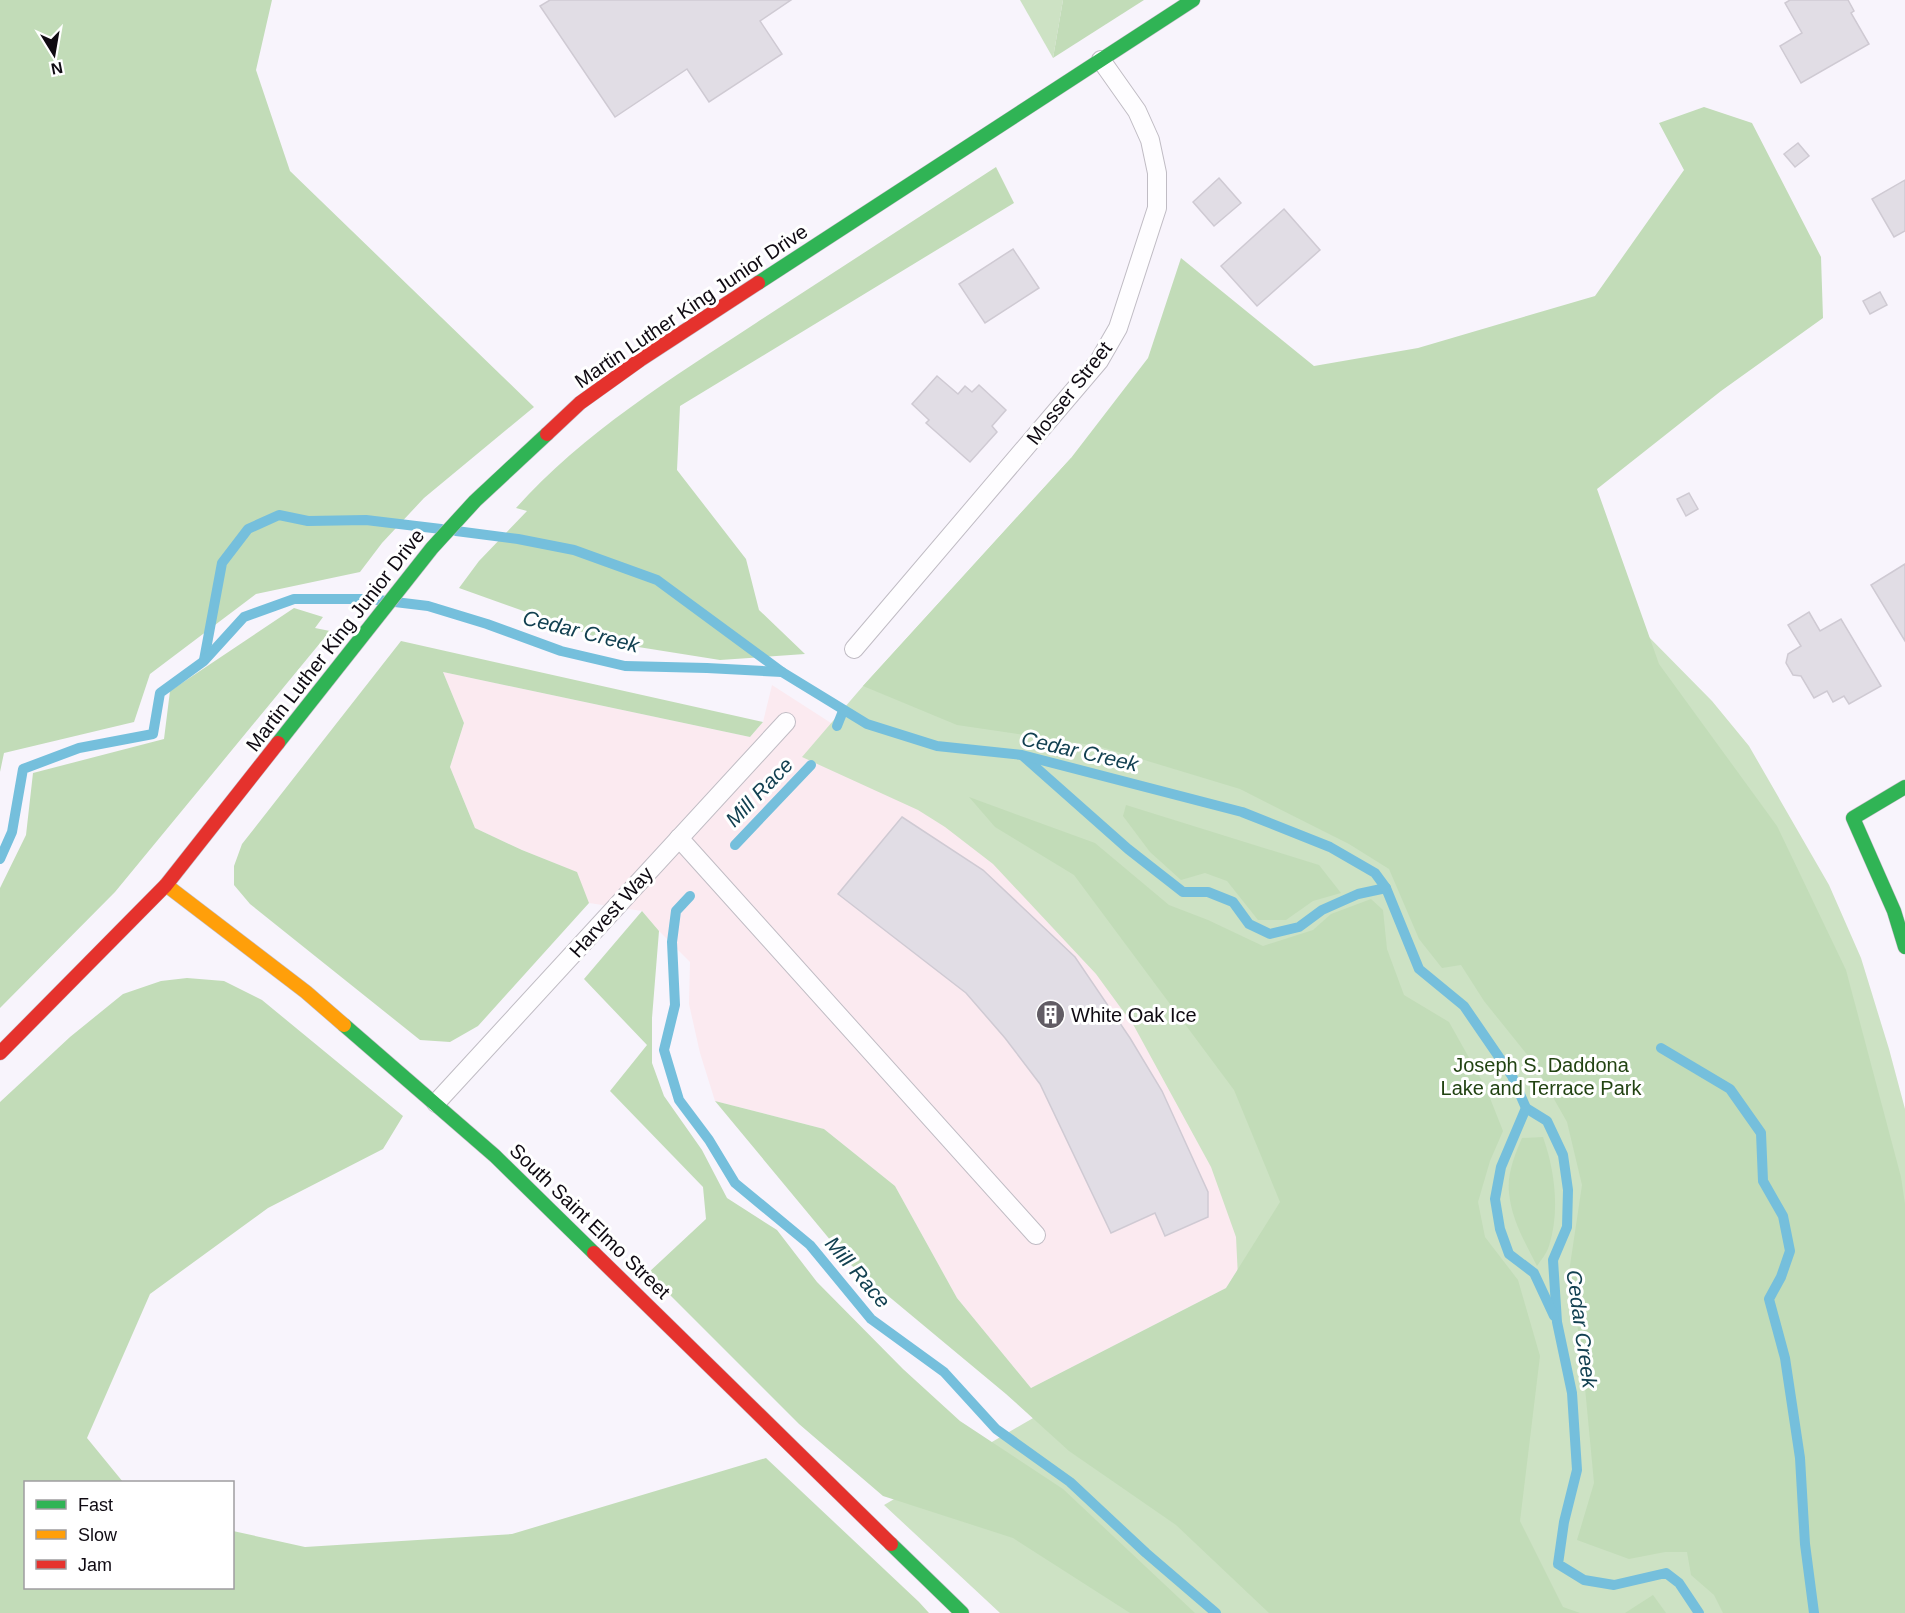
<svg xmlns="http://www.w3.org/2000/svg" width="1905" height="1613" viewBox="0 0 1905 1613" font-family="Helvetica,sans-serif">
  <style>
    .commercial { fill: #fbeaf0 }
    .green { fill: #cde2c4 }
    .forest { fill: #c2dcb8 }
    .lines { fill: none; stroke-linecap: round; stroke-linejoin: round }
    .stream { stroke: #75bfdc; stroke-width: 10 }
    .building { fill: #e1dde5; stroke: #cfcad3; stroke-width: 1.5 }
    .lane-casing { stroke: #c0bcc4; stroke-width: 20 }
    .fast-casing { stroke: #c0bcc4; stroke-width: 15 }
    .slow-casing { stroke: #c0bcc4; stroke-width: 15 }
    .jam-casing { stroke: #c0bcc4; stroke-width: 15 }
    .lane { stroke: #fefdff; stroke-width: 18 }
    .fast { stroke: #30b455; stroke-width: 14 }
    .slow { stroke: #ff9f0a; stroke-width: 14 }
    .jam { stroke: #e5322d; stroke-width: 14 }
    .labels { text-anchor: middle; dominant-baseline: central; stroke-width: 6; stroke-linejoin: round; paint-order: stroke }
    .street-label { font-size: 20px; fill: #0f0a12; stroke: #fff }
    .poi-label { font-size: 20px; fill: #0f0a12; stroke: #fff; text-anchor: start }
    .park-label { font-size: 20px; fill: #224312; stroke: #fff }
    .water-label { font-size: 21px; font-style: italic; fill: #124051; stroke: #fff }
  </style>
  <rect width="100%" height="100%" fill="#f8f4fc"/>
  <polygon class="commercial" points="443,672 750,737 763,722 772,685 845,732 969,797 1280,1202 1226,1288 1031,1388 957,1298 895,1186 824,1129 715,1101 700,1053 689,1004 690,962 659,931 642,911 589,903 576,872 522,850 475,828 450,767 464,723"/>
  <g class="green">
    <polygon points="1020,0 1063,0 1053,58"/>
    <polygon points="1071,458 1643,631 1712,701 1749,746 1829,885 1861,958 1889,1049 1905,1109 1905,1613 1000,1613 884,1505 1239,1298 1236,1237 1211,1167 1134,1026 1096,974 993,864 945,827 918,810 802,757 863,686"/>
  </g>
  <g class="forest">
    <polygon points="0,0 272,0 256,70 290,171 534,407 424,498 382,543 360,572 256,594 150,674 134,722 4,753 0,772"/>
    <polygon points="1063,0 1144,0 1053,58"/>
    <polygon points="1704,107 1752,123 1821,257 1823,318 1721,391 1597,489 1659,664 1777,826 1846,970 1901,1177 1905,1204 1905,1613 1723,1613 1714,1595 1691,1575 1687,1552 1665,1552 1629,1559 1577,1540 1594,1483 1582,1356 1569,1272 1582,1185 1567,1122 1533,1062 1484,1001 1461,965 1442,968 1419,939 1389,869 1349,844 1240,789 1098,746 957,725 863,686 1071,458 1148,358 1181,258 1314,366 1418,348 1595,296 1684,170 1659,123"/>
    <path d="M996 167 1014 203 680 406 677 470 746 559 759 610 805 654 720 660 613 643 459 588 479 561 527 511 516 508C583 433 673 377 756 323 836 271 916 219 996 167Z"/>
    <polygon points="294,608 323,617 315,628 330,631 115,892 0,1008 0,888 26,835 33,773 164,739 170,691"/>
    <polygon points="401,641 763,722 750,737 443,672 464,723 450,767 475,828 522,850 577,872 589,903 478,1026 450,1042 420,1040 250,904 234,885 234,866 242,844"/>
    <polygon points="969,797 1095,843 1169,905 1208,920 1263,946 1313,930 1331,914 1371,899 1383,910 1387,949 1404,995 1449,1022 1486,1088 1503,1131 1490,1161 1478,1202 1485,1237 1518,1280 1540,1356 1520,1521 1563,1607 1580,1613 1269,1613 1176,1525 1069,1451 1006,1394 851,1265 715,1101 824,1129 895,1186 957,1298 1031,1388 1226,1288 1280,1202 1234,1090 1074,875 995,827"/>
    <polygon points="1126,805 1319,865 1341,893 1313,901 1286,920 1258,920 1227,881 1205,873 1181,880 1150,852 1123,816"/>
    <polygon points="642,911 659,931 652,1018 652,1063 664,1096 702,1150 727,1198 777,1230 817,1282 903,1369 960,1421 1063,1489 1195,1613 1130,1613 1013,1538 883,1496 799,1424 648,1273 706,1219 703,1187 610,1091 647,1045 584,979"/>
    <polygon points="187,978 224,981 262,1000 403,1116 383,1149 268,1208 150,1294 87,1438 123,1482 26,1482 26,1588 232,1588 233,1531 305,1547 512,1534 766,1458 919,1602 929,1613 0,1613 0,1102 70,1037 123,994 161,981"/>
    <path d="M1543 1137C1555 1171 1560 1211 1549 1246 1547 1253 1541 1260 1537 1266 1525 1242 1511 1219 1509 1192 1507 1174 1515 1154 1522 1138Z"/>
    <polygon points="1653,1595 1666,1613 1625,1613"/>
  </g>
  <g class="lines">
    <g class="stream">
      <polyline points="456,531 518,539 574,550 657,580 782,672"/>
      <polyline points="204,660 222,563 248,529 279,515 308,521 366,520 441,529"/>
      <polyline points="837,726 843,711"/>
      <polyline points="1023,756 1128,849 1183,892 1208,892 1233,902 1249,924 1270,934 1299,927 1322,910 1358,894 1386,888"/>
      <polyline points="735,845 811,765"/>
      <polyline points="0,859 12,832 23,769 79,748 153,734 160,693 204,661 244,617 294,599 370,599 428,606 487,624 561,651 625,666 707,668 782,672 867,724 937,746 1022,755 1242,812 1330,847 1375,873 1386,888 1419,969 1464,1006 1512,1076 1526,1108 1547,1121 1563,1155 1568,1190 1567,1227 1553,1260 1557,1322 1572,1393 1577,1470 1564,1522 1558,1564 1584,1580 1614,1585 1666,1573 1679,1583 1699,1613"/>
      <polyline points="690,896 676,911 672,942 675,1005 664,1050 679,1100 709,1140 735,1183 810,1245 871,1319 944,1372 996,1429 1070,1482 1146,1553 1216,1613"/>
      <polyline points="1661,1048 1730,1089 1761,1133 1763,1181 1783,1216 1790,1251 1781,1277 1769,1299 1785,1358 1800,1458 1805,1544 1814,1613"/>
      <polyline points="1526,1108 1501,1167 1495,1199 1500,1229 1509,1254 1534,1273 1554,1316"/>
    </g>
  </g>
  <g class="building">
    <polygon points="550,0 791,0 760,21 782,54 709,102 687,69 615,117 540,6"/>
    <polygon points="1790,0 1848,0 1854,11 1851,13 1869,44 1801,83 1780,46 1802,33 1785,3"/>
    <polygon points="1798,143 1809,156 1795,167 1784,154"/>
    <polygon points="1219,178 1241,203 1214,226 1193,202"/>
    <polygon points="1905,180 1905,231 1894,237 1872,199"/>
    <polygon points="1284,209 1320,250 1257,306 1221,266"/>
    <polygon points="1013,249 1039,288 985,323 959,284"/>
    <polygon points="1880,292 1887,305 1870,314 1863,301"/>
    <polygon points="937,376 958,394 965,386 972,392 979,385 1006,410 992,426 997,432 970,462 926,423 929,420 912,404"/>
    <polygon points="1689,493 1698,509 1686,516 1677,499"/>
    <polygon points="1905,564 1905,641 1871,585"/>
    <polygon points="1809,612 1820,631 1841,619 1881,686 1849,704 1844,696 1833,702 1827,691 1814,698 1801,676 1793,675 1786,663 1788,654 1801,646 1788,625"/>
    <polygon points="902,817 983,870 1075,957 1130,1038 1162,1091 1208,1192 1208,1217 1165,1236 1155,1213 1111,1233 1040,1084 1005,1038 966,993 838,894"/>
  </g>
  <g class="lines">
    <defs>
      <g id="lane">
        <polyline points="854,649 1099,361 1118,328 1157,208 1157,173 1150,140 1137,111 1101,60"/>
        <polyline points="679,838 1036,1235"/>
        <polyline points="436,1103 786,722"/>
      </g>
      <g id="fast">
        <polyline points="758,283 1193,0"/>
        <polyline points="278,743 432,548 475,501 547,434"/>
        <polyline points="1905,787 1853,818 1894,911 1905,947"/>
        <polyline points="344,1025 495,1156 594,1253"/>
        <polyline points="891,1544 962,1613"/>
      </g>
      <polyline id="slow" points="166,885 306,992 344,1025"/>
      <g id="jam">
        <polyline points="547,434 580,403 640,360 758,283"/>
        <polyline points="0,1053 166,885 278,743"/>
        <polyline points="594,1253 891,1544"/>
      </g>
    </defs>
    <use href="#lane" class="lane-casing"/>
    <use href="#fast" class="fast-casing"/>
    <use href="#slow" class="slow-casing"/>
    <use href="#jam" class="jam-casing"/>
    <use href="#lane" class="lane"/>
    <use href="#fast" class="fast"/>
    <use href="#slow" class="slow"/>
    <use href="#jam" class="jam"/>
  </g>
  <defs>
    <symbol id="building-disc" viewBox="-11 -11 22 22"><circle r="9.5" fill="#615c64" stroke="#fff"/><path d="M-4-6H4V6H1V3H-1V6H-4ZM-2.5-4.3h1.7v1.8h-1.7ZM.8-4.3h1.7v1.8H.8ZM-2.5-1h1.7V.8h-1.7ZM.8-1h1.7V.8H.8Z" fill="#fff"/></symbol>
  </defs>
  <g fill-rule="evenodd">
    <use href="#building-disc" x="1034" y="998" width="33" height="33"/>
  </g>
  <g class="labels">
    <g class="street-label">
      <text transform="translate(691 306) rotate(-34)">Martin Luther King Junior Drive</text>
      <text transform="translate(1069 393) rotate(-52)">Mosser Street</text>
      <text transform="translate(335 640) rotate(-52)">Martin Luther King Junior Drive</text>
      <text transform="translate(611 912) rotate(-48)">Harvest Way</text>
      <text transform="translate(590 1221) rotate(44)">South Saint Elmo Street</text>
    </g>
    <g class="poi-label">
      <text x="1071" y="1015">White Oak Ice</text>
    </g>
    <g class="park-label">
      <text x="1541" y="1065">Joseph S. Daddona<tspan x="1541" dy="23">Lake and Terrace Park</tspan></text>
    </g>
    <g class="water-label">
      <text transform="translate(581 631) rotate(14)">Cedar Creek</text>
      <text transform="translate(1080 751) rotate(13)">Cedar Creek</text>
      <text transform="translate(759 792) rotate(-46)">Mill Race</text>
      <text transform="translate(858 1272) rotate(49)">Mill Race</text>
      <text transform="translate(1582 1329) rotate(82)">Cedar Creek</text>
    </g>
  </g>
  <rect x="24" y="1481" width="210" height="108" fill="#ffffff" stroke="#9f9da0" stroke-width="1.5"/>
  <rect x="36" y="1500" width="30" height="9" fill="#30b455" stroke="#9f9da0" stroke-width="1.5"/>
  <text x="78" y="1511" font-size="18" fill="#0f0a12">Fast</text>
  <rect x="36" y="1530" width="30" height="9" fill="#ff9f0a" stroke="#9f9da0" stroke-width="1.5"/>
  <text x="78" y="1541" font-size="18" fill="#0f0a12">Slow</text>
  <rect x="36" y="1560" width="30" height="9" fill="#e5322d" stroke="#9f9da0" stroke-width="1.5"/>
  <text x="78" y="1571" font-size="18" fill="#0f0a12">Jam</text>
  <g transform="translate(54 54) rotate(169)" stroke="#ffffff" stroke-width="4.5" paint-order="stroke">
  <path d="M0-4.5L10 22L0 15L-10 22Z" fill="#0f0a12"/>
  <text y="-9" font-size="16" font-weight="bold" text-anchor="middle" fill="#0f0a12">N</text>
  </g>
</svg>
